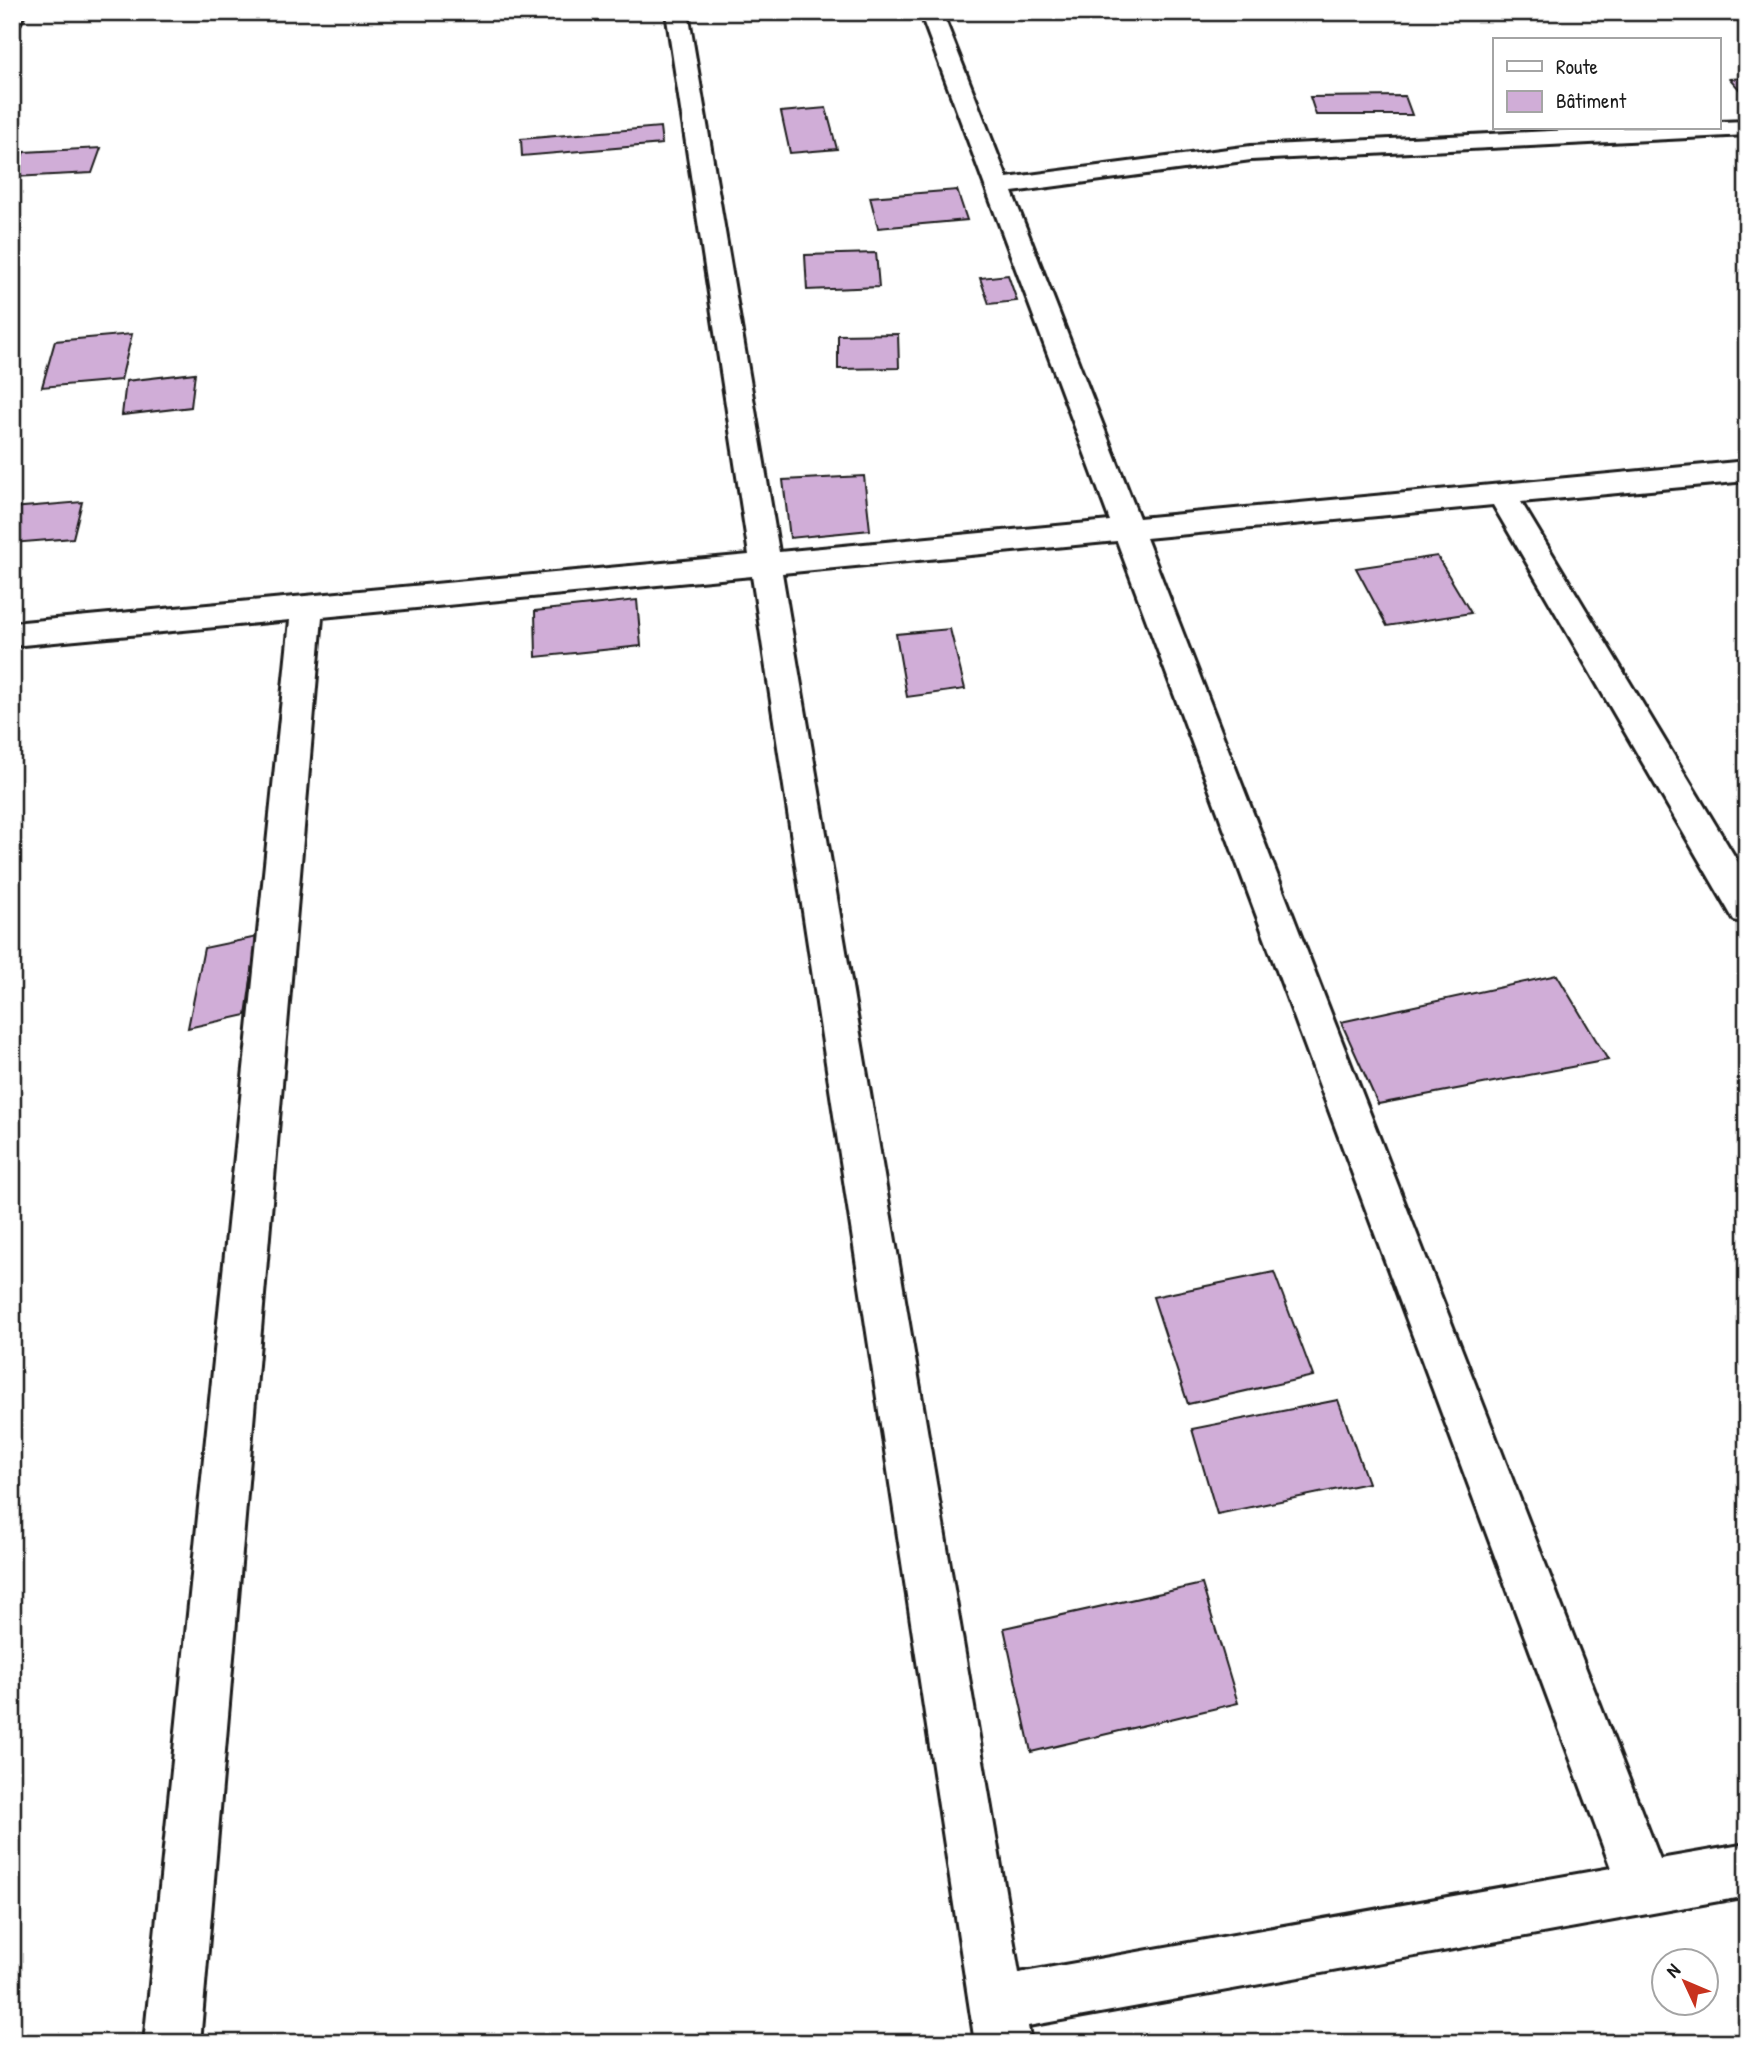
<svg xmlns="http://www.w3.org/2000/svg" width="1759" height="2055" viewBox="0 0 1759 2055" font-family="'Patrick Hand',sans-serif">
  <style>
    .building { fill: #d0add7; stroke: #1c1c1c; stroke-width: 2 }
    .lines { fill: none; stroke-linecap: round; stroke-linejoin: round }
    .minor-casing { stroke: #1c1c1c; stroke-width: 6 }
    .minor { fill: #fff; fill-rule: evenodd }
  </style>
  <rect width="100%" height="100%" fill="#fff"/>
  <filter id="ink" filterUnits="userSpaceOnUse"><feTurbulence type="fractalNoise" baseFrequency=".0143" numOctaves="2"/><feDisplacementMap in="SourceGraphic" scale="14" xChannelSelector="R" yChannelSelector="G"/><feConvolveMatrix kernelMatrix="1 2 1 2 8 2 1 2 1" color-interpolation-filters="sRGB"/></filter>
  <g filter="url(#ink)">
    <g class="building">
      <polygon points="1747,78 1747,98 1730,79"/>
      <polygon points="1405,96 1412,115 1316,115 1310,97"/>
      <polygon points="826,108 837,149 790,153 781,112"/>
      <polygon points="660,127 662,144 522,156 521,139"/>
      <polygon points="101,148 92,173 14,177 24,152"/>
      <polygon points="957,190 967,220 878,228 870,197"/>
      <polygon points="876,253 879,287 807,290 805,255"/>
      <polygon points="1008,275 1017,301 989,304 980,278"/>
      <polygon points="132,334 121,380 42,387 55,341"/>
      <polygon points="898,334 899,368 838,369 838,335"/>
      <polygon points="195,373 191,407 122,415 126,381"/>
      <polygon points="864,476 870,530 790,538 783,480"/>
      <polygon points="82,502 73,538 12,543 12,508"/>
      <polygon points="1437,556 1471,613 1387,626 1356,568"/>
      <polygon points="637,600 641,646 536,657 535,611"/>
      <polygon points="950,629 965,689 907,697 896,634"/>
      <polygon points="257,937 246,1015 188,1028 204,948"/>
      <polygon points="1557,975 1608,1060 1378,1104 1341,1022"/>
      <polygon points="1274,1272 1313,1376 1188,1404 1153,1297"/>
      <polygon points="1338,1400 1368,1483 1217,1514 1192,1429"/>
      <polygon points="1202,1584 1238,1703 1031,1752 1004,1628"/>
    </g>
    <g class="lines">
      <defs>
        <g id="minor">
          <polygon points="12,12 25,12 20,23 12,24"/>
          <path d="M666 12H688L779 552 1110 521 920 12H942L1007 178 1251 146 1611 128H1719V122L1747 121V135L1251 160 1012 192 1139 518 1747 461V481L1521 502 1747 877V924L1734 920 1493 505 1146 538 1660 1859 1747 1844V1896L1028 2026 1031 2043H975L752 576 322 617 200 2043H144L290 620 12 646V623L749 555ZM1117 541 1611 1868 1019 1973 782 573Z"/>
        </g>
      </defs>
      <use href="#minor" class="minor-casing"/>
      <use href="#minor" class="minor"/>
    </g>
  </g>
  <rect width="1759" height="2055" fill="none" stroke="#fff" stroke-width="42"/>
  <rect x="21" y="21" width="1717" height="2013" fill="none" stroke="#1c1c1c" stroke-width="2.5" filter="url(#ink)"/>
  <rect x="1493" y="38" width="228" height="91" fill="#ffffff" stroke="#a4a4a4" stroke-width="2"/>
  <rect x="1507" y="61" width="35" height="10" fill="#ffffff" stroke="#a4a4a4" stroke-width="2"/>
  <text x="1556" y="74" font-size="21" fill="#1c1c1c">Route</text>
  <rect x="1507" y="91" width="35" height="21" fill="#d0add7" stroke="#a4a4a4" stroke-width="2"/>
  <text x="1556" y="108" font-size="21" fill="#1c1c1c">Bâtiment</text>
  <g transform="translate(1685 1982) rotate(314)"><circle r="33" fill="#ffffff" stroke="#a4a4a4" stroke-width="2"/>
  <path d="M0-5L12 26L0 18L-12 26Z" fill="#c8321e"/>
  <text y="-10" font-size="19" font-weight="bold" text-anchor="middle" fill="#1c1c1c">N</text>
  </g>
</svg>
